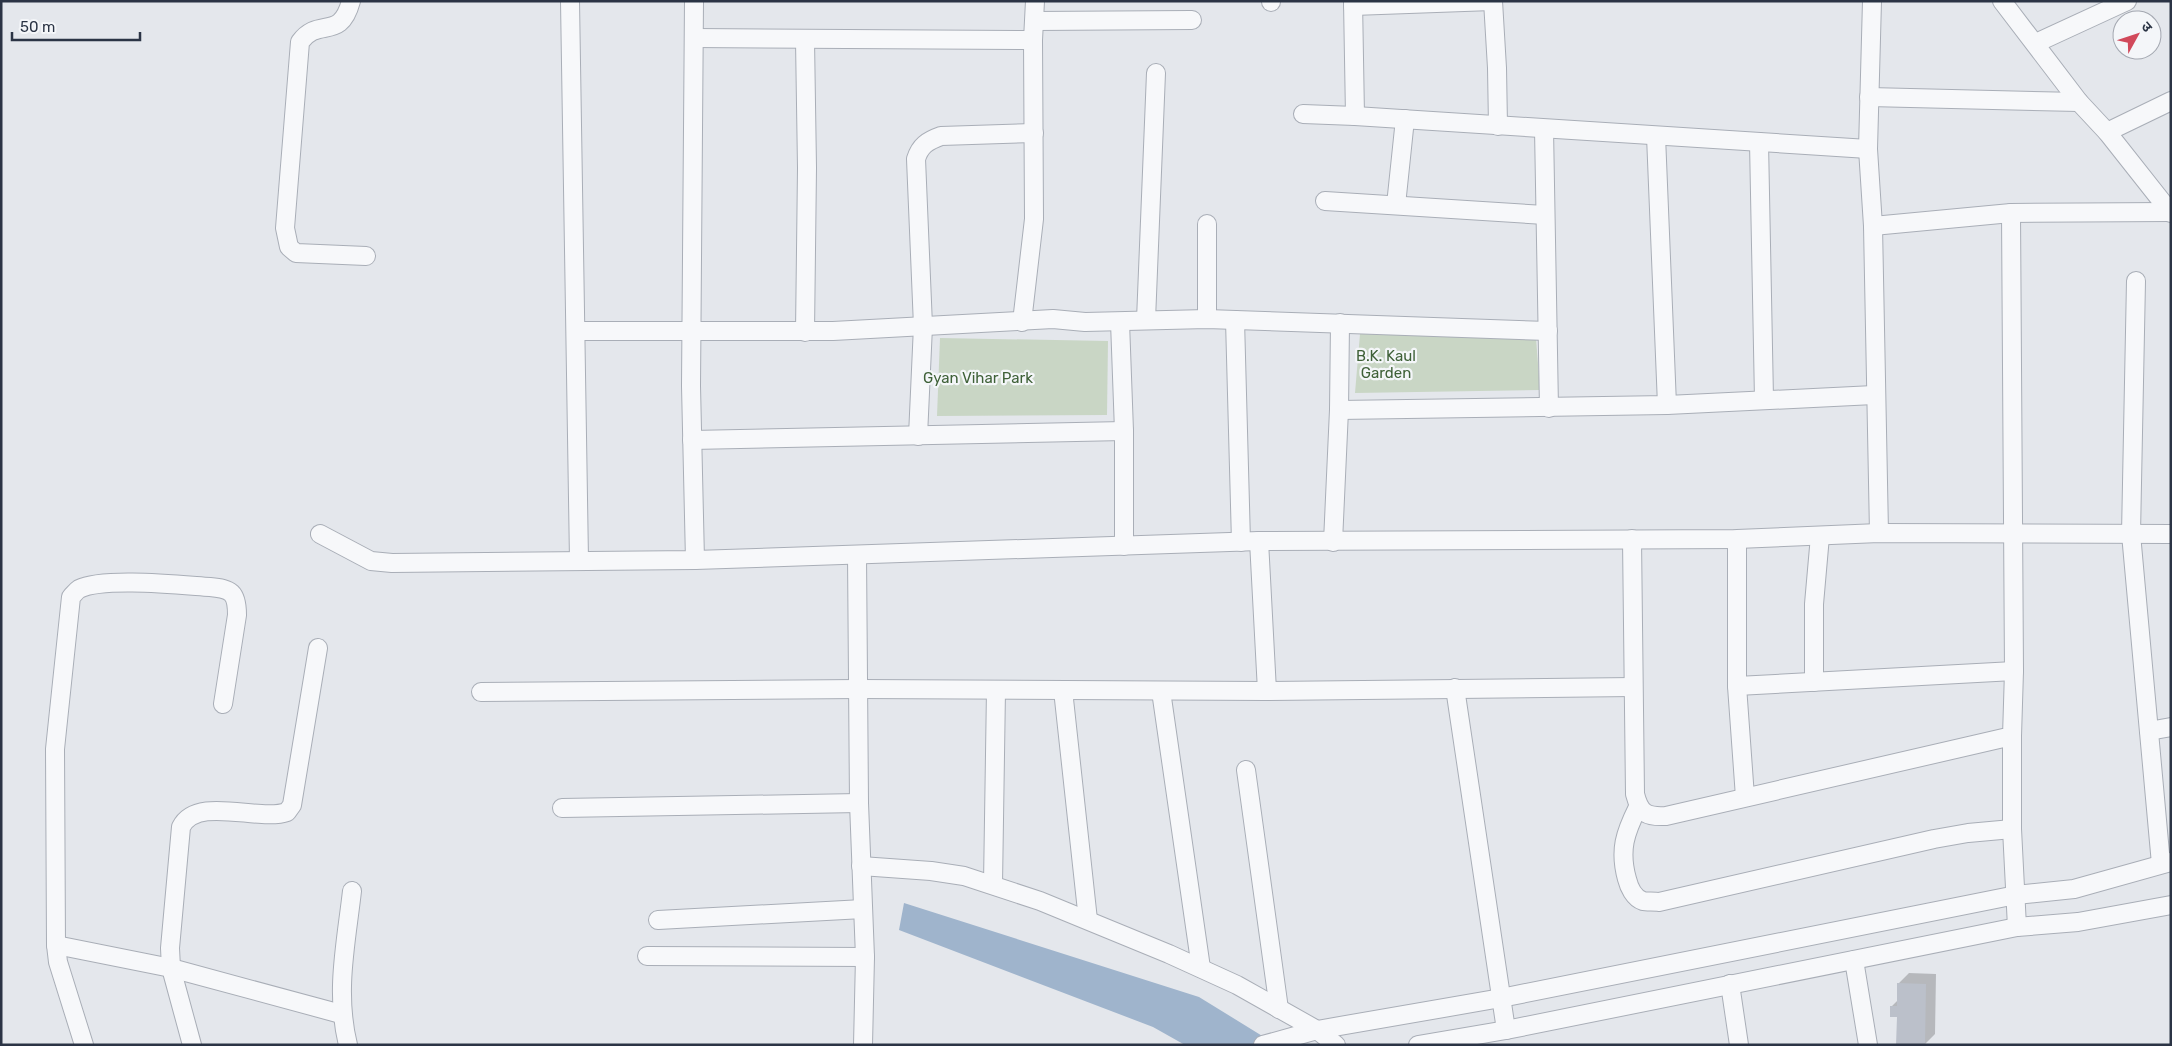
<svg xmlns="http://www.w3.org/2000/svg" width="2172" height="1046" viewBox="0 0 2172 1046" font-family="Rubik,'Noto Sans Devanagari',sans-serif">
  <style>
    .green { fill: #c9d6c5 }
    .water { fill: #9fb4cc }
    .shadow { fill: #0003 }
    .building { fill: #bbc0ca }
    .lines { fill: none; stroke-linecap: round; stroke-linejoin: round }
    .minor-casing { stroke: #a9aeb7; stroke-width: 20 }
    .minor { stroke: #f7f8fa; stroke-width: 18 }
    .labels { text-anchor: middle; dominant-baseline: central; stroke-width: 4.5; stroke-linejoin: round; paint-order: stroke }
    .park-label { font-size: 15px; fill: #3f6138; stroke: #f4f6f9 }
  </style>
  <rect width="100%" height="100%" fill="#e4e7ec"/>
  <g class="green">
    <polygon points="1360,334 1536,338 1540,390 1355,393"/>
    <polygon points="940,338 1108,341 1107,415 937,416"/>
  </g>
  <polygon class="water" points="904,903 1199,997 1277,1045 1185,1045 1153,1027 899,930"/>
  <polygon class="shadow" points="1909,973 1936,974 1935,1034 1925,1044 1892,1006 1898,1000 1898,984"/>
  <polygon class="building" points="1897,983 1926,984 1925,1045 1896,1045 1897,1017 1890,1017 1890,1006 1897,1006"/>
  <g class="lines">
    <defs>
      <g id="minor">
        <path d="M351 1C340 42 319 16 300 42L285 228 289 247 296 253 366 256"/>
        <polyline points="570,1 579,560"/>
        <polyline points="694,1 691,386 695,560"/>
        <polyline points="1353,1 1355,116"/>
        <polyline points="1493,1 1497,68 1498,126"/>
        <polyline points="1872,1 1868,149 1873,226 1879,533"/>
        <polyline points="2002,1 2079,102 2107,132 2171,213"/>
        <polyline points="1271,2 1271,1"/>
        <polyline points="1353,6 1492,1"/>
        <polyline points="1035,21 1192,20"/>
        <polyline points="694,38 1033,40"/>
        <polyline points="2036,43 2127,1"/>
        <polyline points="1869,97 2079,102"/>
        <polyline points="1303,114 1355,116 1868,149"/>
        <polyline points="1544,129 1549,408"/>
        <polyline points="2107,132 2171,101"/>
        <polyline points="1656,136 1667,405"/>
        <polyline points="1759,142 1764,399"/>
        <polyline points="1325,201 1545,215"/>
        <polyline points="1396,205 1405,119"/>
        <polyline points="1873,226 2011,213 2170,212"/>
        <polyline points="2136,281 2131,534 2161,864"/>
        <polyline points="1207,319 1207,224"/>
        <polyline points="1146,320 1156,73"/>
        <polyline points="1235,320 1241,542"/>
        <polyline points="1022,322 1034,219 1033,40 1035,1"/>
        <polyline points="1120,322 1124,431 1124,546"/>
        <polyline points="577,331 833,331 1053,319 1085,322 1207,319 1548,331"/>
        <polyline points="805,332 807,168 805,40"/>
        <polyline points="1339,410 1667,405 1874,395"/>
        <path d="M918 436 923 326 916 159C920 146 927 141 941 136L1034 133"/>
        <polyline points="692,440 1124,431"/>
        <polyline points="320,534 371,561 392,563 695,560 1259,541 1737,539 1879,533 2171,534"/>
        <path d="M1632 539 1635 794C1640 814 1647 817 1666 816L2012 736 2014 671 2011 213"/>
        <polyline points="1737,539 1737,686 1745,797"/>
        <polyline points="1259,541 1267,691 1633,687"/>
        <polyline points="1333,542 1339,410 1340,323"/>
        <polyline points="857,555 859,803 865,957 863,1045"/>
        <polyline points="1814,682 1814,604 1820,536"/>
        <polyline points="1737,686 2014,671"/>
        <polyline points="1455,688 1506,1030"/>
        <polyline points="1063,690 1088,920"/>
        <polyline points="1161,691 1201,968"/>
        <polyline points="481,692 859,689 1267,691"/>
        <polyline points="2149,731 2171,727"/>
        <polyline points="2012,736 2012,829 2017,927"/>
        <polyline points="1246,770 1279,1009"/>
        <path d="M1638 807C1625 833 1619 850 1627 879 1629 887 1634 898 1643 901 1647 902 1654 901 1659 902L1934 839 1968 833 2012 829"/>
        <polyline points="562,808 859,803"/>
        <polyline points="861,866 931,871 964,876 1040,901 1169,954 1237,985 1317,1030 1336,1045"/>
        <polyline points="993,884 996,690"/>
        <polyline points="658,920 863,909"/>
        <polyline points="56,945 171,968 341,1014"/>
        <polyline points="647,956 865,957"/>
        <polyline points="1854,960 1868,1045"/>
        <polyline points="1730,984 1739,1045"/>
        <path d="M84 1045 58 962 56 945 55 749 71 597C74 594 76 591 79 589 103 577 180 585 210 587 231 589 237 592 237 615L223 704"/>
        <path d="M192 1045 171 968 170 948 181 827C197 795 259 822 287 812L292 805 318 648"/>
        <path d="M348 1045C335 992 346 944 352 891"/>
        <polyline points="1263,1045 1317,1030 1501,998 2016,895 2074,889 2171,862"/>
        <polyline points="1418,1045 1506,1030 2017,927 2078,922 2171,905"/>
      </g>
    </defs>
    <use href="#minor" class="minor-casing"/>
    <use href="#minor" class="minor"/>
  </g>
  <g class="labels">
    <g class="park-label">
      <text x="1386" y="356">B.K. Kaul<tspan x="1386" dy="17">Garden</tspan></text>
      <text x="978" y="378">Gyan Vihar Park</text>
    </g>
  </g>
  <rect width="2172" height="1046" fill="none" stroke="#2b3445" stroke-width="5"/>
  <g transform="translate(2137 35) rotate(50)"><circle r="24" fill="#f4f6f9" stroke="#a4a8b1"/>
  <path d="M0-4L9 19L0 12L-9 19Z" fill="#d1495b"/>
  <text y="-8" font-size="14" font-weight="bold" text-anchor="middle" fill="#2b3445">उ</text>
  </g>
  <path d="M12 32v8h128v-8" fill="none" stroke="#2b3445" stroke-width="2.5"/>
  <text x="20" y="32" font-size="15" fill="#2b3445" stroke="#f4f6f9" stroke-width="4" paint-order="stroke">50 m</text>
</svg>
